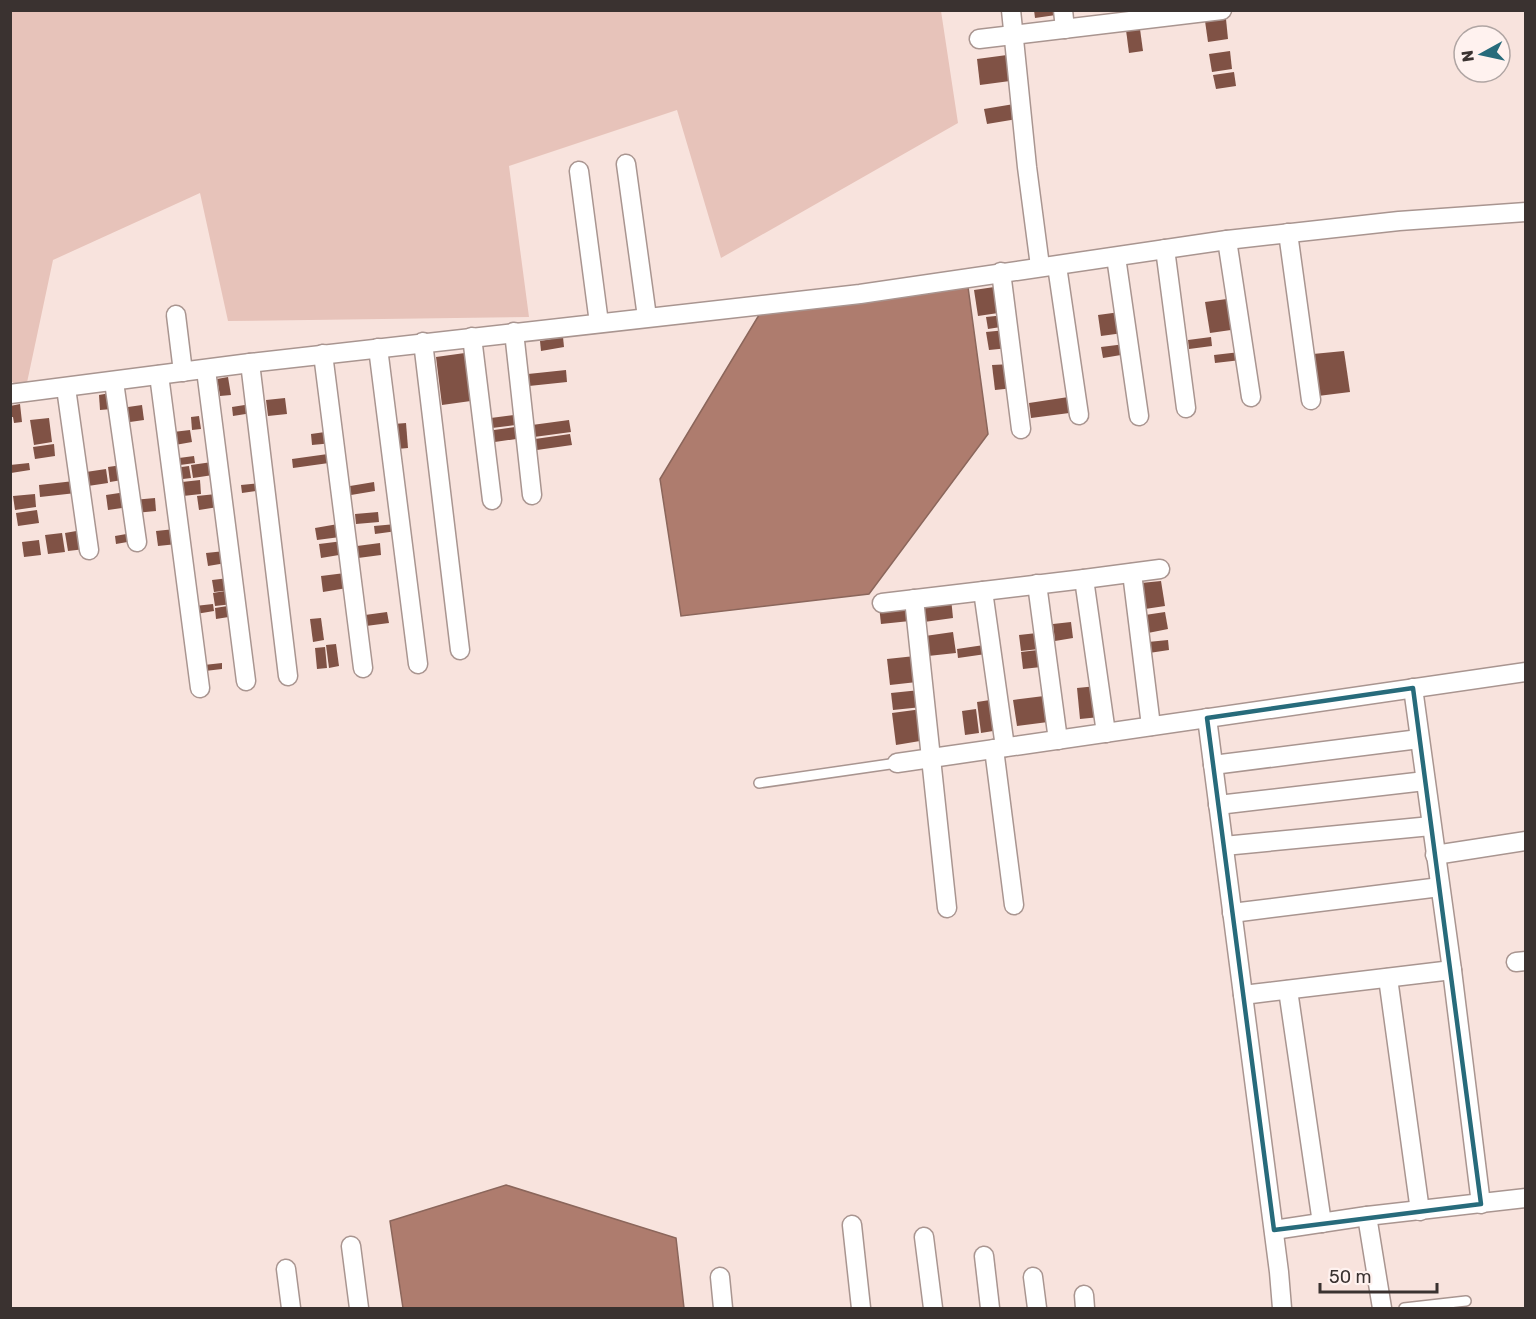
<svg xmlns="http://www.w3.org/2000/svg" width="1536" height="1319" viewBox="0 0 1536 1319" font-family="Rubik,sans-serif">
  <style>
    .green { fill: #e7c3ba }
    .water { fill: #ae7c6e; stroke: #8b665b; stroke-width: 1.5 }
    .building { fill: #805245 }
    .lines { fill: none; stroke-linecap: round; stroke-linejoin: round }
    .service-casing { stroke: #a99590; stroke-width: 12 }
    .minor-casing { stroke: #a99590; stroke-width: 21 }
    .service { stroke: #fff; stroke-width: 9 }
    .minor { stroke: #fff; stroke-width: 18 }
    .marked { fill: none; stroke: #276b7b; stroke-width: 4.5; stroke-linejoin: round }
  </style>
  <rect width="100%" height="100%" fill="#f8e3dd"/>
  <polygon class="green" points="10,11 941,11 958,123 721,258 677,110 509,166 529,317 228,321 200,193 53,260 25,392 10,380"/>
  <g class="water">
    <polygon points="968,287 988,434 869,594 681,616 660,479 759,315"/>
    <polygon points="506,1185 676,1238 684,1308 403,1308 390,1221"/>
  </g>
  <g class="building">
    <polygon points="1034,10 1056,10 1056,15 1035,18"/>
    <polygon points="1226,19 1228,39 1208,42 1205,21"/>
    <polygon points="1140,29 1143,51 1129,53 1126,30"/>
    <polygon points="1230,51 1232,69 1212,72 1209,54"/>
    <polygon points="1007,55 1010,81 980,85 977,59"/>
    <polygon points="1234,72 1236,86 1216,89 1213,75"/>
    <polygon points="1014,104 1017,119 987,124 984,109"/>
    <polygon points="1001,286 1005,312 978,316 974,290"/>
    <polygon points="1234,298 1238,329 1210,333 1205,302"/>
    <polygon points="1120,312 1123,333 1101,336 1098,315"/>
    <polygon points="1005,315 1007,326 988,329 986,317"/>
    <polygon points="1006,330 1009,348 989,350 986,332"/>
    <polygon points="563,337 564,347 541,351 540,341"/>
    <polygon points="1211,337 1212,346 1189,349 1188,340"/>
    <polygon points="1125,344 1127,354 1103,358 1101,347"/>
    <polygon points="1344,351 1350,392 1318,396 1313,354"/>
    <polygon points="472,352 478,400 442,405 436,357"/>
    <polygon points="1240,352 1241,360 1215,363 1214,355"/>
    <polygon points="1012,364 1014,388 995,390 992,365"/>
    <polygon points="566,370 567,382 529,386 528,374"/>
    <polygon points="228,377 231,395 220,396 217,379"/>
    <polygon points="110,393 112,409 100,410 99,395"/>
    <polygon points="1075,396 1077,412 1031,418 1029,403"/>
    <polygon points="285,398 287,414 268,416 266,400"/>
    <polygon points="20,404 22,422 14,423 13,417 10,417 10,406"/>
    <polygon points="251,404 252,413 233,416 232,407"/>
    <polygon points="142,405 144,420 123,423 121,408"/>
    <polygon points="522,414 523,424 484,429 483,419"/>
    <polygon points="199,416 201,429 192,430 191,417"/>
    <polygon points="49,418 52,442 34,445 30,420"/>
    <polygon points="569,420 571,432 534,437 532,425"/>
    <polygon points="406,423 408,448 397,449 394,424"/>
    <polygon points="522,426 523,438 488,443 487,431"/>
    <polygon points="190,430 192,442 175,445 173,432"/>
    <polygon points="332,431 333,443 312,445 311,434"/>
    <polygon points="570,434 572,445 537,450 535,439"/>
    <polygon points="54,444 55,456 35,459 33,447"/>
    <polygon points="335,453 336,462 293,468 292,459"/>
    <polygon points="194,456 195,463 180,465 179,458"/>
    <polygon points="212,462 213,475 193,478 191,465"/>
    <polygon points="29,463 30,470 11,473 10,465"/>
    <polygon points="122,465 128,479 110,482 108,467"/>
    <polygon points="189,466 191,478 175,480 174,468"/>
    <polygon points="106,469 108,483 88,486 86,472"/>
    <polygon points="200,480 201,494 183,496 182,482"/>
    <polygon points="74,481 76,493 40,497 39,485"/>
    <polygon points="374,482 375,491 351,495 350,486"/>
    <polygon points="261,483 262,490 242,493 241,485"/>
    <polygon points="126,492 129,507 108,510 106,495"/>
    <polygon points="35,494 36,507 15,510 13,496"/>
    <polygon points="216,494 218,507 199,510 197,496"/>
    <polygon points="155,498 156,511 135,513 133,500"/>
    <polygon points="37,510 39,523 18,526 16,513"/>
    <polygon points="378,512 379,522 356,524 355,514"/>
    <polygon points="338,524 340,537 317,540 315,528"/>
    <polygon points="396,524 397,531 375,534 374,526"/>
    <polygon points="175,529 177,544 158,546 156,531"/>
    <polygon points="82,530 85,549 68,551 65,533"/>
    <polygon points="62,533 65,552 48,554 45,535"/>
    <polygon points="132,533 133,541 116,544 115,536"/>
    <polygon points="39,540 41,555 24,557 22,542"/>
    <polygon points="343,541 345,554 321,558 319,544"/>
    <polygon points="380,543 381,555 358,558 357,546"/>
    <polygon points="225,551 226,563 208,566 206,553"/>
    <polygon points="345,573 347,588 323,592 321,576"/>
    <polygon points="229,578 231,590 214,592 212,580"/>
    <polygon points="1161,581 1165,606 1145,609 1141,583"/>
    <polygon points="231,590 233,604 215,606 213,593"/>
    <polygon points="951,598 953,618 924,622 921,601"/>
    <polygon points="908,602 910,621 881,624 879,606"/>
    <polygon points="213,604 214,611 196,614 195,606"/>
    <polygon points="234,605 235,616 216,619 215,608"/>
    <polygon points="387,612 389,623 366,626 365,615"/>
    <polygon points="1165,612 1168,629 1148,633 1145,615"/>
    <polygon points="321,618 324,640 313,642 310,619"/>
    <polygon points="1071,622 1073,638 1055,641 1053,624"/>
    <polygon points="953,632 956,653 928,656 925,636"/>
    <polygon points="1037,633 1039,649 1021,651 1019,635"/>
    <polygon points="1168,640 1169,650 1149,653 1148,642"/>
    <polygon points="336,644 339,666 329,668 326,645"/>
    <polygon points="984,645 986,654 958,658 957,649"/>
    <polygon points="325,647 327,668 317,669 315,648"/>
    <polygon points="1038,650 1041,667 1023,669 1021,652"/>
    <polygon points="915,656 917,682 890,685 887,659"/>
    <polygon points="222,663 222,669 205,671 204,665"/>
    <polygon points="1097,686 1100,717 1080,719 1077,688"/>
    <polygon points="920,690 922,707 893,710 891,693"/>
    <polygon points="1044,696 1048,722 1017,726 1013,700"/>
    <polygon points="990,700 993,731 981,733 977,702"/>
    <polygon points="922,709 926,740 896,745 892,713"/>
    <polygon points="976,709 979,733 965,735 962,711"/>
  </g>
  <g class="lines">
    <defs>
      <g id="service">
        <polyline points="759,783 897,763"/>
        <polyline points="1404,1308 1466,1301"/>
      </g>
      <g id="minor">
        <polyline points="1011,10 1027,167 1040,266"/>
        <polyline points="1063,10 1065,29"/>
        <polyline points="979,39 1222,10"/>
        <polyline points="626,164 647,317"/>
        <polyline points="579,171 599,323"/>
        <polyline points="1288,233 1311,400"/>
        <polyline points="1227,240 1251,397"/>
        <polyline points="1165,249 1186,408"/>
        <polyline points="1116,257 1139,416"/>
        <polyline points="1057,266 1079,415"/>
        <polyline points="1001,272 1021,429"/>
        <polyline points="176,315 183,372"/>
        <polyline points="514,332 532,495"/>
        <polyline points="472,337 492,500"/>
        <polyline points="423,342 460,650"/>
        <polyline points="378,348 418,664"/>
        <polyline points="323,354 363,668"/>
        <polyline points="250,363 288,676"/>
        <polyline points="206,370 246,681"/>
        <polyline points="159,375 200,688"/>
        <polyline points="114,382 137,542"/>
        <polyline points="66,388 89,550"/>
        <polyline points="10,394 250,363 860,294 1227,240 1399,221 1526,212"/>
        <polyline points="1132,573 1151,726"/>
        <polyline points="1084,579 1106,733"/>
        <polyline points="1037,584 1058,740"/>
        <polyline points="983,591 1005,747"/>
        <polyline points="914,599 947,908"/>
        <polyline points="882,603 1084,579 1160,569"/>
        <polyline points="1413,688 1452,970 1481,1204"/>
        <polyline points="1207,718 1279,1272 1282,1308"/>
        <polyline points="994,749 1014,905"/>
        <polyline points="897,763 1526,672"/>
        <polyline points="1213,765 1419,739"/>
        <polyline points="1218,805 1425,781"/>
        <polyline points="1224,846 1431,826"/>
        <polyline points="1435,855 1526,841"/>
        <polyline points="1232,913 1440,887"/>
        <polyline points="1516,962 1526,961"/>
        <polyline points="1388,978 1420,1211"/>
        <polyline points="1288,990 1322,1223"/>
        <polyline points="1243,995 1452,970"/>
        <polyline points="852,1225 861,1308"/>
        <polyline points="1274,1230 1367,1216"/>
        <polyline points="924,1237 933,1308"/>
        <polyline points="351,1246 359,1308"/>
        <polyline points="984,1256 990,1308"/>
        <polyline points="286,1269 291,1308"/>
        <polyline points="720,1277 723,1308"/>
        <polyline points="1033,1277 1037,1308"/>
        <polyline points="1084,1295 1085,1308"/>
        <polyline points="1382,1308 1367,1216 1526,1198"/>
      </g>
    </defs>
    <use href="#service" class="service-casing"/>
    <use href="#minor" class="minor-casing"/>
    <use href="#service" class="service"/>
    <use href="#minor" class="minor"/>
  </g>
  <path class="marked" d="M1413 688 1481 1204 1274 1230 1207 718Z"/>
  <rect width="1536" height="1319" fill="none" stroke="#3a3230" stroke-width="24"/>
  <g transform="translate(1482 54) rotate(262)"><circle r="28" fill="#fff2ef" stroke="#b0a5a3" stroke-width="1.5"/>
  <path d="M0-4.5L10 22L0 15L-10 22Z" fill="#276b7b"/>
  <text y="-9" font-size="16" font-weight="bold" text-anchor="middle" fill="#3a3230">N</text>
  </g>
  <path d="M1320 1283v9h117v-9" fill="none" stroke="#3a3230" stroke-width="3"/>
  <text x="1329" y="1283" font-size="18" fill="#3a3230" stroke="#fff2ef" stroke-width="4.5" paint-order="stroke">50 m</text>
</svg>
